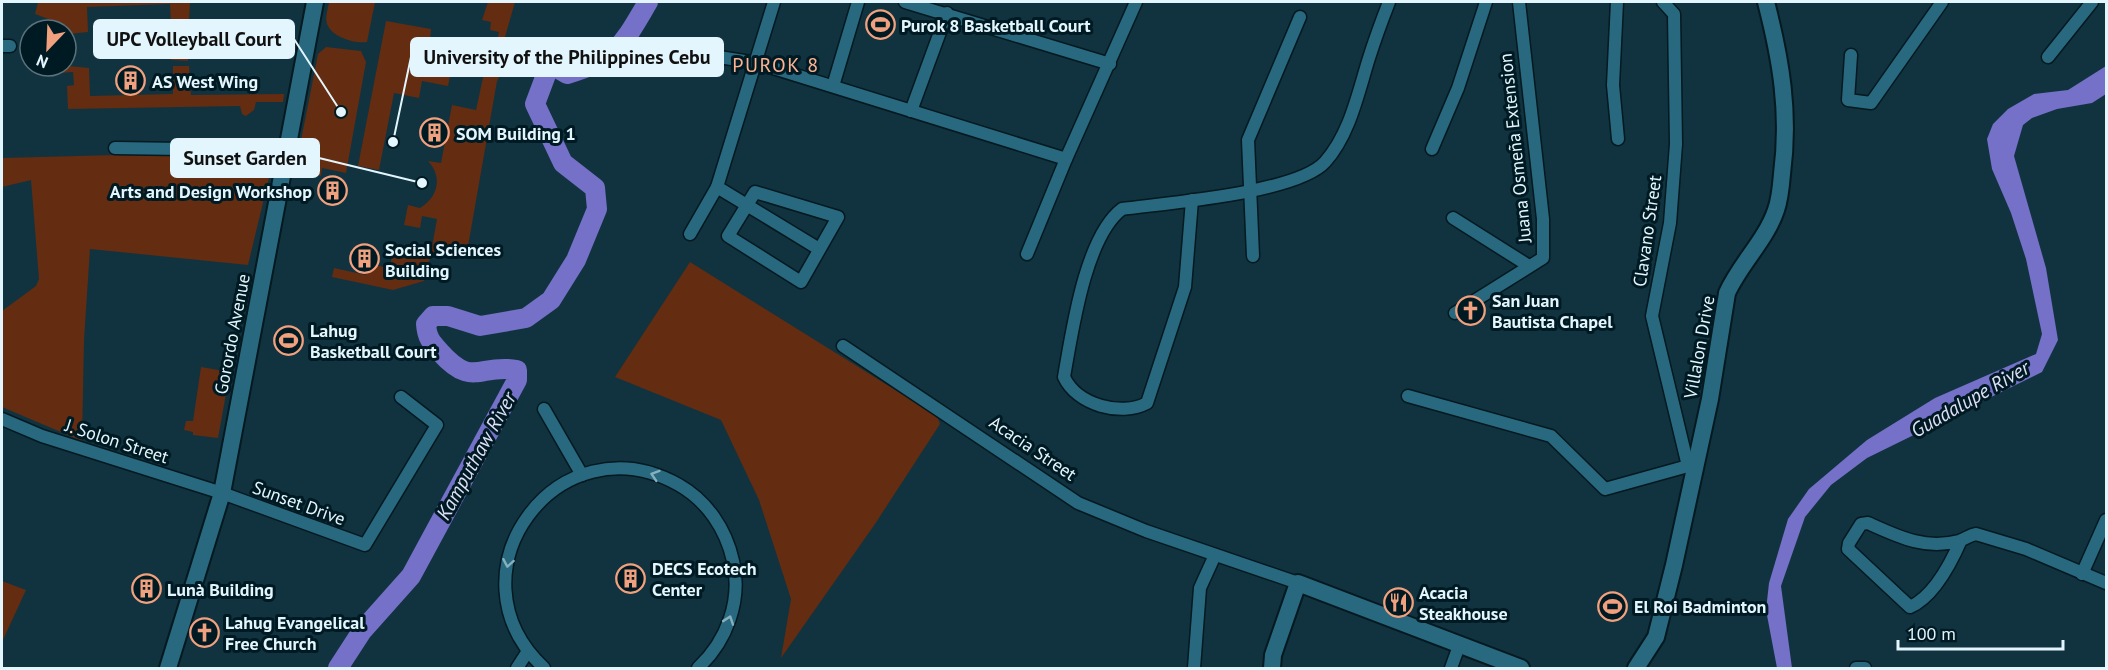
<svg xmlns="http://www.w3.org/2000/svg" width="2108" height="670" viewBox="0 0 2108 670" font-family="'PT Sans',sans-serif">
  <style>
    .green { fill: #642c11 }
    .water { fill: #7570c8 }
    .lines { fill: none; stroke-linecap: round; stroke-linejoin: round }
    .river { stroke: #7570c8; stroke-width: 20 }
    .street-casing { stroke: #051920; stroke-width: 15 }
    .secondary-casing { stroke: #051920; stroke-width: 20 }
    .street { stroke: #28697f; stroke-width: 12 }
    .secondary { stroke: #28697f; stroke-width: 16 }
    .oneway { stroke: #86b0be }
    .labels { text-anchor: middle; dominant-baseline: central; stroke-width: 6; stroke-linejoin: round; paint-order: stroke }
    .poi-label { font-size: 18px; font-weight: bold; fill: #e3f6fd; stroke: #001a23; text-anchor: start }
    .street-label { font-size: 18px; fill: #e3f6fd; stroke: #001a23 }
    .neighbourhood-label { font-size: 20px; letter-spacing: 1.5px; fill: #feb292; stroke: #001a23 }
    .water-label { font-size: 20px; font-style: italic; fill: #dfe0f8; stroke: #001a23 }
    .leader { fill: none; stroke: #e3f6fd; stroke-width: 2 }
    .callout-dot { fill: #e3f6fd; stroke: #001a23; stroke-width: 2 }
    .callout { fill: #e3f6fd; stroke: #e3f6fd; stroke-width: 2 }
    .callout-label { font-size: 20px; text-anchor: middle; font-weight: bold; fill: #111 }
  </style>
  <rect width="100%" height="100%" fill="#10333f"/>
  <g class="green">
    <polygon points="38,2 190,2 189,22 171,25 170,4 87,7 88,32 69,34 69,66 89,68 90,96 173,94 173,66 189,66 191,95 284,94 283,102 256,102 254,110 246,116 242,114 240,106 68,109 67,86 74,85 73,72 59,73 59,66 66,66 66,30 50,30 51,20 35,14"/>
    <path d="M329 2H375L367 42C355 44 333 37 328 26 324 19 328 9 329 2Z"/>
    <path d="M488 2H515L503 44 515 48 532 69 525 76 503 69 497 81 467 252 430 258 424 281 393 290 332 277 334 268 366 275 368 264 389 268 394 251 430 258 437 219 422 216 420 228 404 225 408 205 420 208C438 197 443 177 428 161L441 163 452 105 476 110 484 73 476 71V68L486 70 488 64H492L499 32 490 30 491 22 482 20Z"/>
    <polygon points="386,21 431,29 430,40 456,45 448,86 422,81 419,98 394,93 379,170 358,166"/>
    <polygon points="187,34 188,61 171,60 170,35"/>
    <polygon points="326,47 361,51 366,62 346,173 322,168 321,176 295,171 318,54"/>
    <polygon points="116,155 274,157 248,265 90,249 84,340 82,441 2,407 2,311 36,286 39,279 31,180 2,187 2,158"/>
    <polygon points="690,262 937,416 940,424 875,524 781,658 791,599 759,500 721,420 615,377"/>
    <polygon points="201,367 230,372 218,438 193,435 193,432 184,430 186,421 193,421"/>
    <polygon points="2,581 26,590 2,642"/>
  </g>
  <polygon class="water" points="2106,66 2106,94 2092,103 2057,109 2032,118 2023,125 2014,156 2046,268 2058,340 2042,372 1867,458 1831,485 1805,517 1781,586 1792,668 1777,668 1766,610 1769,583 1788,519 1809,489 1867,440 1935,398 2036,354 2042,334 2026,259 2011,213 1992,169 1987,139 1993,124 2008,109 2034,94 2068,90"/>
  <g class="lines">
    <path class="river" d="M338 668 362 631 411 576 517 380V370C479 363 473 389 440 352 431 342 427 338 426 324L433 316H448L480 326 526 318 551 300 576 260 597 209 595 188 563 163 535 104 550 64 567 74C617 60 623 44 648 2"/>
    <defs>
      <g id="street">
        <polyline points="905,2 1110,64"/>
        <polyline points="1617,2 1613,85 1618,139"/>
        <polyline points="1663,2 1674,14 1676,144 1670,223 1652,316 1688,466"/>
        <polyline points="2,46 10,46"/>
        <polyline points="700,54 757,63 1066,159"/>
        <polyline points="1851,55 1848,100 1871,103 1942,2"/>
        <polyline points="2048,57 2092,2"/>
        <polyline points="833,86 858,2"/>
        <polyline points="911,111 947,13"/>
        <polyline points="115,148 253,150 286,154"/>
        <polyline points="1432,149 1458,88 1486,2"/>
        <polyline points="717,187 819,249"/>
        <polygon points="755,192 838,217 801,282 728,236"/>
        <path d="M1192 200 1185 287 1147 403C1121 417 1077 405 1064 377 1072 332 1085 237 1122 209 1166 203 1297 193 1325 162 1350 134 1358 93 1369 58 1375 39 1382 20 1389 2"/>
        <polyline points="1453,218 1529,266"/>
        <polyline points="690,234 717,187 774,2"/>
        <polyline points="1027,254 1066,159 1136,2"/>
        <polyline points="1253,256 1248,140 1300,17"/>
        <polyline points="1455,313 1543,258 1543,219 1519,2"/>
        <polyline points="843,346 1078,503 1146,531 1298,583"/>
        <polyline points="1408,396 1551,436 1605,489 1688,466 1694,467"/>
        <polyline points="544,409 582,475"/>
        <polyline points="2,419 42,436 222,493 365,545 437,425 401,397"/>
        <path d="M1961 540C1951 563 1933 597 1910 607L1848 549 1849 543 1861 524 1868 523C1899 537 1925 550 1959 541 1966 539 1969 535 1976 534L2026 549 2106 583"/>
        <polyline points="2082,574 2106,520"/>
        <polyline points="517,668 528,651"/>
        <path d="M544 668C443 574 558 417 679 485 707 501 726 529 733 561 742 600 727 641 698 668"/>
        <polyline points="1194,668 1200,588 1215,555"/>
        <polyline points="1451,668 1460,643"/>
        <polyline points="1856,668 1865,668"/>
      </g>
      <g id="secondary">
        <polyline points="168,668 222,493 315,2"/>
        <polyline points="1272,668 1273,655 1298,583 1521,668"/>
        <path d="M1636 668 1656 637 1674 565 1710 399 1727 293C1740 264 1766 240 1776 210 1780 199 1781 186 1782 174 1790 113 1781 60 1766 2"/>
      </g>
    </defs>
    <use href="#street" class="street-casing"/>
    <use href="#secondary" class="secondary-casing"/>
    <use href="#street" class="street"/>
    <use href="#secondary" class="secondary"/>
  </g>
  <defs><path id="oneway-chevron" d="M-2-3.5L2.5 0L-2 3.5" fill="none" stroke-width="1.6" stroke-linecap="round" stroke-linejoin="round" transform="scale(1.5)"/></defs>
  <g class="oneway">
    <use href="#oneway-chevron" transform="translate(655 475) rotate(-162)"/>
    <use href="#oneway-chevron" transform="translate(508 563) rotate(100)"/>
    <use href="#oneway-chevron" transform="translate(729 620) rotate(-71)"/>
  </g>
  <defs>
    <symbol id="stadium-ring" viewBox="-11 -11 22 22"><circle r="9.5" fill="#001a23" stroke="#f2a17e" stroke-width="1.5"/><path d="M0-5a6.5 5 0 1 0 0 10a6.5 5 0 1 0 0-10ZM-3.5-1.8h7v3.6h-7Z" fill="#f2a17e"/></symbol>
    <symbol id="building-ring" viewBox="-11 -11 22 22"><circle r="9.5" fill="#001a23" stroke="#f2a17e" stroke-width="1.5"/><path d="M-4-6H4V6H1V3H-1V6H-4ZM-2.5-4.3h1.7v1.8h-1.7ZM.8-4.3h1.7v1.8H.8ZM-2.5-1h1.7V.8h-1.7ZM.8-1h1.7V.8H.8Z" fill="#f2a17e"/></symbol>
    <symbol id="church-ring" viewBox="-11 -11 22 22"><circle r="9.5" fill="#001a23" stroke="#f2a17e" stroke-width="1.5"/><path d="M-1.2-6h2.4v3.5h3.3v2.4h-3.3V6h-2.4V-.1h-3.3v-2.4h3.3Z" fill="#f2a17e"/></symbol>
    <symbol id="restaurant-ring" viewBox="-11 -11 22 22"><circle r="9.5" fill="#001a23" stroke="#f2a17e" stroke-width="1.5"/><path d="M-5-6h1v4h1v-4h1v4h1v-4h1v5L-1.5 .5V6h-2V.5L-5-1ZM5-6V6H3V1.5H1.5Q1.5-4 5-6Z" fill="#f2a17e"/></symbol>
  </defs>
  <g fill-rule="evenodd">
    <use href="#stadium-ring" x="864" y="8" width="33" height="33"/>
    <use href="#building-ring" x="114" y="64" width="33" height="33"/>
    <use href="#building-ring" x="418" y="116" width="33" height="33"/>
    <use href="#building-ring" x="316" y="174" width="33" height="33"/>
    <use href="#building-ring" x="348" y="242" width="33" height="33"/>
    <use href="#church-ring" x="1454" y="294" width="33" height="33"/>
    <use href="#stadium-ring" x="272" y="324" width="33" height="33"/>
    <use href="#building-ring" x="614" y="562" width="33" height="33"/>
    <use href="#building-ring" x="130" y="572" width="33" height="33"/>
    <use href="#restaurant-ring" x="1382" y="586" width="33" height="33"/>
    <use href="#stadium-ring" x="1596" y="590" width="33" height="33"/>
    <use href="#church-ring" x="188" y="616" width="33" height="33"/>
  </g>
  <g class="labels">
    <g class="poi-label">
      <text x="901" y="25">Purok 8 Basketball Court</text>
      <text x="152" y="81">AS West Wing</text>
      <text x="456" y="133">SOM Building 1</text>
      <text x="312" y="191" text-anchor="end">Arts and Design Workshop</text>
      <text x="385" y="249">Social Sciences<tspan x="385" dy="21">Building</tspan></text>
      <text x="1492" y="300">San Juan<tspan x="1492" dy="21">Bautista Chapel</tspan></text>
      <text x="310" y="330">Lahug<tspan x="310" dy="21">Basketball Court</tspan></text>
      <text x="652" y="568">DECS Ecotech<tspan x="652" dy="21">Center</tspan></text>
      <text x="167" y="589">Lunà Building</text>
      <text x="1419" y="592">Acacia<tspan x="1419" dy="21">Steakhouse</tspan></text>
      <text x="1634" y="606">El Roi Badminton</text>
      <text x="225" y="622">Lahug Evangelical<tspan x="225" dy="21">Free Church</tspan></text>
    </g>
    <g class="street-label">
      <text transform="translate(1515 148) rotate(-96)">Juana Osmeña Extension</text>
      <text transform="translate(1647 231) rotate(-82)">Clavano Street</text>
      <text transform="translate(232 334) rotate(-79)">Gorordo Avenue</text>
      <text transform="translate(1699 347) rotate(-80)">Villalon Drive</text>
      <text transform="translate(117 441) rotate(18)">J. Solon Street</text>
      <text transform="translate(1033 448) rotate(34)">Acacia Street</text>
      <text transform="translate(299 503) rotate(20)">Sunset Drive</text>
    </g>
    <g class="neighbourhood-label">
      <text x="776" y="65">PUROK 8</text>
    </g>
    <g class="water-label">
      <text transform="translate(1970 399) rotate(-30)">Guadalupe River</text>
      <text transform="translate(476 456) rotate(-61)">Kamputhaw River</text>
    </g>
  </g>
  <path class="leader" d="M341 112L294 39M393 142L411 57M422 183L319 158"/>
  <g class="callout-dot">
    <circle cx="341" cy="112" r="6"/>
    <circle cx="393" cy="142" r="6"/>
    <circle cx="422" cy="183" r="6"/>
  </g>
  <g class="callout">
    <rect x="94" y="20" width="200" height="38" rx="6"/>
    <rect x="411" y="38" width="312" height="38" rx="6"/>
    <rect x="171" y="139" width="148" height="38" rx="6"/>
  </g>
  <g class="callout-label">
    <text x="194" y="46">UPC Volleyball Court</text>
    <text x="567" y="64">University of the Philippines Cebu</text>
    <text x="245" y="165">Sunset Garden</text>
  </g>
  <rect width="2108" height="670" fill="none" stroke="#e3f6fd" stroke-width="6"/>
  <g transform="translate(48 48) rotate(203)"><circle r="28" fill="#001a23" stroke="#5b727a" stroke-width="1.5"/>
  <path d="M0-4.5L10 22L0 15L-10 22Z" fill="#f2a17e"/>
  <text y="-9" font-size="16" font-weight="bold" text-anchor="middle" fill="#e3f6fd">N</text>
  </g>
  <path d="M1898 640v9h165v-9" fill="none" stroke="#e3f6fd" stroke-width="3"/>
  <text x="1907" y="640" font-size="18" fill="#e3f6fd" stroke="#001a23" stroke-width="4.5" paint-order="stroke">100 m</text>
</svg>
